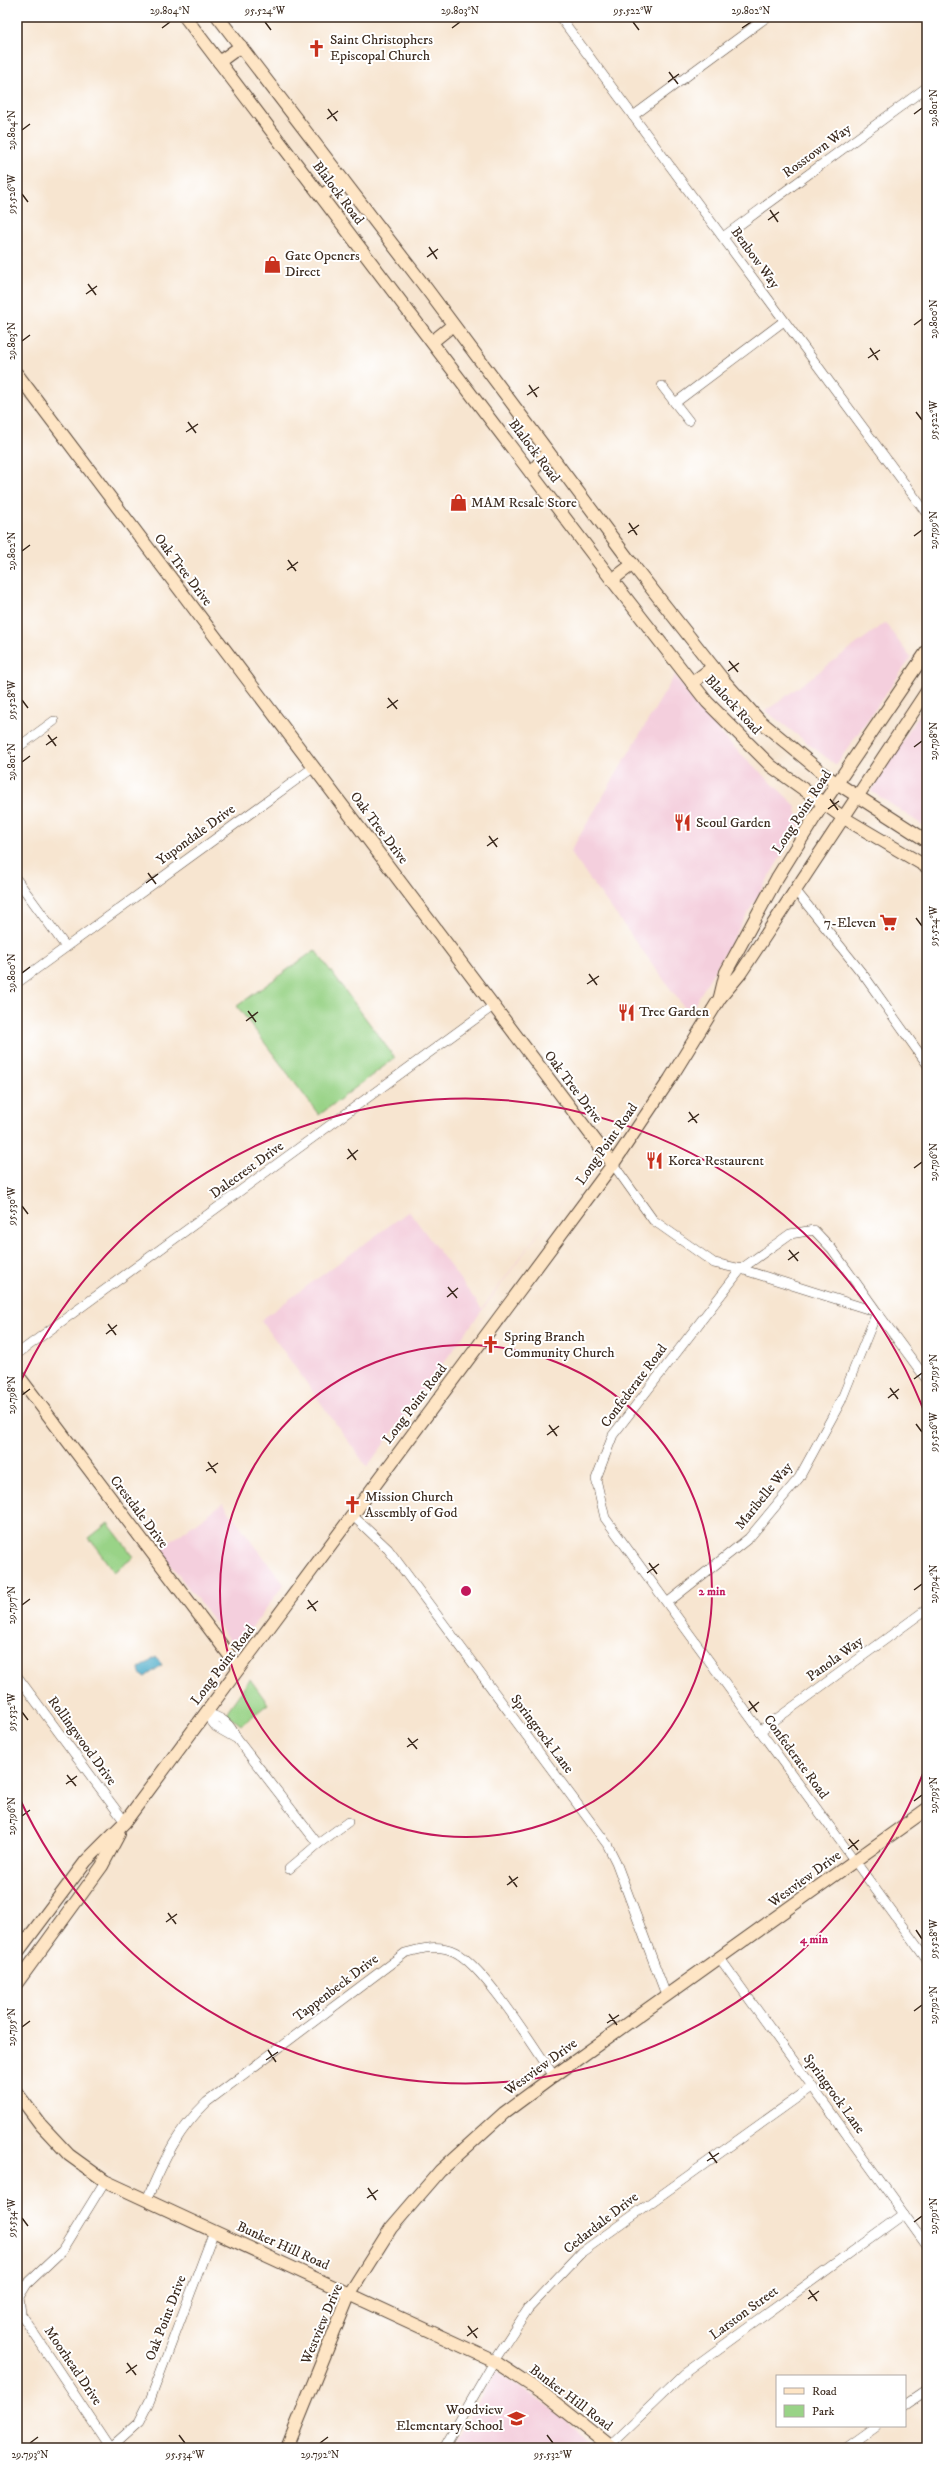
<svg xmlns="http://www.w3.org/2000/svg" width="944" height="2465" viewBox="0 0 944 2465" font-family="'IM FELL DW Pica',serif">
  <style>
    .built { fill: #f4cfdd }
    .green { fill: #99d387; stroke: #6a7e52 }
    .water { fill: #49aac8; stroke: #426a73 }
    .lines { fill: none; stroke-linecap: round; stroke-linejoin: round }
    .street-casing { stroke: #574639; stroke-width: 10 }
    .secondary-casing { stroke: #574639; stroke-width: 14 }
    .street { stroke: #fff; stroke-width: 9 }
    .secondary { stroke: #fee5c5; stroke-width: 12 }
    .ticks { fill: none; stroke: #3b2a1e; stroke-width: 1.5 }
    .ring { fill: none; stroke: #c2185b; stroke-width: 2 }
    .labels { text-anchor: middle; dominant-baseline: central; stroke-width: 4; stroke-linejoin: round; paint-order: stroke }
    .poi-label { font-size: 14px; fill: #3b2a1e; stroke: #fff; text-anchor: start }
    .street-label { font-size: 14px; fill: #3b2a1e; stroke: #fff }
    .centre { fill: #c2185b; stroke: #fff; stroke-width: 2 }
    .ring-label { font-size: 12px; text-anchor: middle; font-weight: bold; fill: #c2185b; stroke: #fff; stroke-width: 4; stroke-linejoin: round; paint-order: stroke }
    .neatline { fill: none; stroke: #3b2a1e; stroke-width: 1.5 }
    .ticks-label { font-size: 10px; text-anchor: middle; fill: #3b2a1e }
  </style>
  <rect width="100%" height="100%" fill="#fff"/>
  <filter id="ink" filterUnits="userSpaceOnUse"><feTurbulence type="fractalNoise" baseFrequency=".025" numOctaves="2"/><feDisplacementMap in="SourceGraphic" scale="8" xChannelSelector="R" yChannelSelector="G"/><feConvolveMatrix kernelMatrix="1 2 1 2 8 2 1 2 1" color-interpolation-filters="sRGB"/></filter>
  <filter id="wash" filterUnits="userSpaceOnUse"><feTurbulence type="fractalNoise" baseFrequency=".012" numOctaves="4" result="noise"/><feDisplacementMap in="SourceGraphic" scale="16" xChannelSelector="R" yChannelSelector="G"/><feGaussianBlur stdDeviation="0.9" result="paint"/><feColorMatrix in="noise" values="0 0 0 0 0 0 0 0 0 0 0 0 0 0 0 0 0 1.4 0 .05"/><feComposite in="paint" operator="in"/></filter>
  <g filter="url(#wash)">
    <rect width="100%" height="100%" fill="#f7e5d0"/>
    <g class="built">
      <polygon points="885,623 911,658 836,765 766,711"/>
      <polygon points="675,675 700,711 738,751 795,805 800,824 689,1014 570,852"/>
      <polygon points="927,702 927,828 871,791"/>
      <polygon points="588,1166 367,1467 261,1320 409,1211 482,1309"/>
      <polygon points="223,1503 284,1584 236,1649 159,1550"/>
      <polygon points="496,2372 540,2400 600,2448 452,2448"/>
    </g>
    <g class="green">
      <polygon points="315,950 395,1058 319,1115 237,1006"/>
      <polygon points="108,1523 134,1557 114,1572 89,1538"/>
      <polygon points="250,1679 268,1704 241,1725 228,1715 228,1710"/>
    </g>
    <polygon class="water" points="156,1657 162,1665 145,1677 140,1674 139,1669"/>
  </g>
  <g filter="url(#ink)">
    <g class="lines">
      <defs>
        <g id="street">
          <polyline points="560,17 927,514"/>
          <polyline points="633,116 767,17"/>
          <polyline points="723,237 927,87"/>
          <polyline points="662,386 675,403 784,321"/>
          <polyline points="675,403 689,421"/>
          <polyline points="17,748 54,721"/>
          <polyline points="17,880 66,947"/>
          <polyline points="796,891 865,977 927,1064"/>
          <polyline points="17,983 314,767"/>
          <polyline points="613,1164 653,1220 714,1263 741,1269 877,1312 927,1380"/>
          <polyline points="17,1354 493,1006"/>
          <polyline points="352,1515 388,1549 607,1844 616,1862 666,1995"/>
          <polyline points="667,1603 749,1538 799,1478 841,1401 877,1312 832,1249 814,1230 790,1234 741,1269 613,1435 596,1479 605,1518 927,1960"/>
          <polyline points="17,1676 125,1822"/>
          <polyline points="760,1731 927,1609"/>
          <path d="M237 1739 216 1727 205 1713C222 1717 230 1723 237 1739L318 1844"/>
          <polyline points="289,1869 318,1844 348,1822"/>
          <polyline points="719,1957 927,2246"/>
          <polyline points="105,2181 62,2251 27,2284 19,2297 21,2314 110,2448"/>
          <path d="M147 2199C165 2159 175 2133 207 2102L405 1953C422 1948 439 1944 455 1952 485 1967 533 2046 554 2076"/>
          <polyline points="905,2405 927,2390"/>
          <polyline points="609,2446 684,2374 904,2214"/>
          <polyline points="110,2448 139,2422 150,2400 214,2231"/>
          <polyline points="444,2448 494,2361 528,2309 582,2252 812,2087"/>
          <polyline points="845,2448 876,2426"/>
        </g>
        <g id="secondary">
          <polyline points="185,17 612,580 707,702 771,766 844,818 927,867"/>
          <polyline points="218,17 426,288 629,560 725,682 759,720 826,776 927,841"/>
          <polyline points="219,62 241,46"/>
          <polyline points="321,196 343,180"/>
          <polyline points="432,342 453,325"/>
          <polyline points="17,374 613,1164"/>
          <polyline points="531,473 548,452"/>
          <polyline points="612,580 633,564"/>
          <polyline points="692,683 713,667"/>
          <polyline points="720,997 726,972 777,878 823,804 927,651"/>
          <polyline points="17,1374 239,1668"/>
          <polyline points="17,1953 86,1861 125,1822 613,1164 670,1079 720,998 740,974 927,691"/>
          <polyline points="17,1983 102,1866 119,1834"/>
          <polyline points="17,2093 41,2125 69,2155 105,2181 494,2361 544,2394 612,2448"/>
          <polyline points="287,2448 350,2293 391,2228 440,2171 504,2113 554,2076 927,1809"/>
        </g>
      </defs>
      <use href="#street" class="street-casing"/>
      <use href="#secondary" class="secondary-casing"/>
      <use href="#street" class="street"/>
      <use href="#secondary" class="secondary"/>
    </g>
  </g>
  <path class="ticks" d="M265 22 271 30M633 22 639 30M162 28 170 22M452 28 460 22M742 28 751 22M669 72 678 84M668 82 679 74M328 109 337 121M914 114 922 108M327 119 338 111M22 130 30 124M22 194 28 202M770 210 778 222M768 220 779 212M429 247 437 259M427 257 438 249M88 284 96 295M86 294 97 286M914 325 922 319M22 341 30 335M870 348 878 360M868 358 880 350M529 385 537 397M527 395 539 387M916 412 922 420M188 422 196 433M186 432 198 424M629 523 637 535M628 533 639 525M914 536 922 530M22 551 30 545M288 560 296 571M287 570 298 562M729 661 738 672M728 671 739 663M388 698 397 709M22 700 28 708M387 708 398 700M48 735 56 746M46 745 57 737M914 747 922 741M22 762 30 756M830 799 838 810M828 809 839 801M489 836 497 847M487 846 498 838M148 873 156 884M146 883 158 874M916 918 922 926M22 973 30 967M589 974 597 985M587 984 599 976M248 1011 256 1022M246 1021 258 1012M689 1112 697 1123M688 1122 699 1114M348 1149 356 1160M347 1159 358 1150M914 1168 922 1162M22 1206 28 1214M789 1250 798 1261M788 1260 799 1252M448 1287 457 1298M447 1297 458 1288M108 1324 116 1335M106 1334 117 1325M914 1379 922 1373M890 1388 898 1399M22 1395 30 1389M888 1398 899 1389M916 1424 922 1432M549 1425 557 1436M547 1435 559 1426M208 1462 216 1473M206 1471 218 1463M649 1563 657 1574M647 1573 659 1564M914 1590 922 1584M308 1600 316 1611M22 1605 30 1599M307 1609 318 1601M749 1701 757 1712M748 1711 759 1702M22 1712 28 1720M408 1738 417 1749M407 1747 418 1739M67 1775 76 1786M66 1784 77 1776M914 1801 922 1795M22 1816 30 1810M849 1839 858 1850M848 1849 859 1840M509 1876 517 1887M507 1885 518 1877M168 1913 176 1924M166 1922 177 1914M916 1930 922 1939M914 2011 922 2005M609 2014 617 2025M607 2023 619 2015M22 2027 30 2021M268 2050 276 2062M266 2060 278 2052M709 2152 717 2163M707 2161 719 2153M368 2188 376 2200M367 2198 378 2190M22 2218 28 2226M914 2222 922 2216M809 2290 817 2301M808 2299 819 2291M468 2326 477 2338M467 2336 478 2328M127 2363 136 2375M126 2373 137 2365M179 2435 185 2443M547 2435 553 2443M30 2443 38 2437M320 2443 328 2437"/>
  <g class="ring">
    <circle cx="466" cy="1591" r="246"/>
    <path d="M927 1763A492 492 0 0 1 18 1795M18 1387A492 492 0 0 1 927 1419"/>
  </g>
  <defs>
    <symbol id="church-bare" viewBox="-9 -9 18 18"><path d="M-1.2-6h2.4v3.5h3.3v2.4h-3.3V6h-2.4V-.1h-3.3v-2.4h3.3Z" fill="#c8321e" stroke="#fff" stroke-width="2.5" paint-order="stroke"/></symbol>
    <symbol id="shop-bare" viewBox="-9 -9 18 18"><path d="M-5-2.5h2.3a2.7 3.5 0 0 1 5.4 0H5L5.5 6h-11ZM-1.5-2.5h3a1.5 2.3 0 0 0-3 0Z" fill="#c8321e" stroke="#fff" stroke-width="2.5" paint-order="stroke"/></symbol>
    <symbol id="restaurant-bare" viewBox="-9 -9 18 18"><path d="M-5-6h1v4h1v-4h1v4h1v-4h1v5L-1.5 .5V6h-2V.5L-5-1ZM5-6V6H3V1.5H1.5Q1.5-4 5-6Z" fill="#c8321e" stroke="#fff" stroke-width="2.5" paint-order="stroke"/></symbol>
    <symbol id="supermarket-bare" viewBox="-9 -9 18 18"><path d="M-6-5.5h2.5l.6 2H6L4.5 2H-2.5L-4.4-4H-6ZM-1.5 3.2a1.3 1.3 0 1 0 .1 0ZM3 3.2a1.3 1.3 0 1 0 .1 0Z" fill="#c8321e" stroke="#fff" stroke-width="2.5" paint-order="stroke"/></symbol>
    <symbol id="school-bare" viewBox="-9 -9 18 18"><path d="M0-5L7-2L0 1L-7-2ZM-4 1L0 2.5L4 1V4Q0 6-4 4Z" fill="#c8321e" stroke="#fff" stroke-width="2.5" paint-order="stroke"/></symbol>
  </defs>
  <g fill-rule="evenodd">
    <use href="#church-bare" x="304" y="36" width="25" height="25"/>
    <use href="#shop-bare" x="260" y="252" width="25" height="25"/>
    <use href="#shop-bare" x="446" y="490" width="25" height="25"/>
    <use href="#restaurant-bare" x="670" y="810" width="25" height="25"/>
    <use href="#supermarket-bare" x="876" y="910" width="25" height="25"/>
    <use href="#restaurant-bare" x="614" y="1000" width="25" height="25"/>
    <use href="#restaurant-bare" x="642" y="1148" width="25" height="25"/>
    <use href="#church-bare" x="478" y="1332" width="25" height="25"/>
    <use href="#church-bare" x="340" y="1492" width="25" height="25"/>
    <use href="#school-bare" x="504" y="2406" width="25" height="25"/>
  </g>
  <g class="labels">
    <g class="poi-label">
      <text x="330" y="40">Saint Christophers<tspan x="330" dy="16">Episcopal Church</tspan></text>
      <text x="285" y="256">Gate Openers<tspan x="285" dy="16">Direct</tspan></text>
      <text x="471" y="503">MAM Resale Store</text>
      <text x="696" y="823">Seoul Garden</text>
      <text x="876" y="923" text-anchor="end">7-Eleven</text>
      <text x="639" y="1012">Tree Garden</text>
      <text x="668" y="1161">Korea Restaurent</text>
      <text x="504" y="1337">Spring Branch<tspan x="504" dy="16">Community Church</tspan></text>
      <text x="365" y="1497">Mission Church<tspan x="365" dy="16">Assembly of God</tspan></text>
      <text x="503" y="2410" text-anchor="end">Woodview<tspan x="503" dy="16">Elementary School</tspan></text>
    </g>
    <g class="street-label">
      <text transform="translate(817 151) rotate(-36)">Rosstown Way</text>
      <text transform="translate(338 193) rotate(53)">Blalock Road</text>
      <text transform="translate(755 258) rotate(54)">Benbow Way</text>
      <text transform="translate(534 451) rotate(53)">Blalock Road</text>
      <text transform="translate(183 570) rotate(53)">Oak Tree Drive</text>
      <text transform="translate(733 705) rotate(47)">Blalock Road</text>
      <text transform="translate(802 812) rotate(-57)">Long Point Road</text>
      <text transform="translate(379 828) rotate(53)">Oak Tree Drive</text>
      <text transform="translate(196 835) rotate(-36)">Yupondale Drive</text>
      <text transform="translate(573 1087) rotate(53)">Oak Tree Drive</text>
      <text transform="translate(607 1144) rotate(-55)">Long Point Road</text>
      <text transform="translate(247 1170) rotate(-36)">Dalecrest Drive</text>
      <text transform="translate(634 1386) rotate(-53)">Confederate Road</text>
      <text transform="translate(415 1404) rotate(-53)">Long Point Road</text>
      <text transform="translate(764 1496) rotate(-51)">Maribelle Way</text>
      <text transform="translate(139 1512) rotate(53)">Crestdale Drive</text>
      <text transform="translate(835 1659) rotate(-36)">Panola Way</text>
      <text transform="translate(223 1665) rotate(-53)">Long Point Road</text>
      <text transform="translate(542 1734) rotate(53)">Springrock Lane</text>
      <text transform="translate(82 1741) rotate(54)">Rollingwood Drive</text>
      <text transform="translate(796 1757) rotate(54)">Confederate Road</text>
      <text transform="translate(805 1879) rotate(-36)">Westview Drive</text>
      <text transform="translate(336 1988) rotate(-37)">Tappenbeck Drive</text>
      <text transform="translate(541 2067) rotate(-36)">Westview Drive</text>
      <text transform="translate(834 2094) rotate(54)">Springrock Lane</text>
      <text transform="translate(601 2223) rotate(-38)">Cedardale Drive</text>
      <text transform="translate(283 2246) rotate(24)">Bunker Hill Road</text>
      <text transform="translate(744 2313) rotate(-36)">Larston Street</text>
      <text transform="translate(166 2318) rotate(-69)">Oak Point Drive</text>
      <text transform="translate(322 2324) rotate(-67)">Westview Drive</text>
      <text transform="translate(73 2366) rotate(56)">Moorhead Drive</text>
      <text transform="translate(571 2398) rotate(37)">Bunker Hill Road</text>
    </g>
  </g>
  <circle cx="466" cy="1591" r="6" class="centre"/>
  <g class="ring-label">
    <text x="712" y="1595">2 min</text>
    <text x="814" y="1943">4 min</text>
  </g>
  <rect width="944" height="2465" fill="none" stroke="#fff" stroke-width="44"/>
  <rect x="776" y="2375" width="130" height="52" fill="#ffffff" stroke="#b1aaa5"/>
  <rect x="784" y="2388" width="20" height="6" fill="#fee5c5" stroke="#b1aaa5"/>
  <text x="812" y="2395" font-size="12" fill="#3b2a1e">Road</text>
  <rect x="784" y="2405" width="20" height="12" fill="#99d387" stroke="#b1aaa5"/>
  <text x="812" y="2415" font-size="12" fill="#3b2a1e">Park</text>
  <rect x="22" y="22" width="900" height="2421" class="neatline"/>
  <g class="ticks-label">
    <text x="170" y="14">29.804°N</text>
    <text x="265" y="14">95.524°W</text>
    <text x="460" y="14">29.803°N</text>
    <text x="633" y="14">95.522°W</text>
    <text x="751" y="14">29.802°N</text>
    <text transform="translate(933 108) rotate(-90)" y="4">29.801°N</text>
    <text transform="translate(11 130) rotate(-90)" y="4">29.804°N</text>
    <text transform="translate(11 194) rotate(-90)" y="4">95.526°W</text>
    <text transform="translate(933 319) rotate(-90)" y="4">29.800°N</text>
    <text transform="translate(11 341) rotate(-90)" y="4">29.803°N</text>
    <text transform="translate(933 420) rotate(-90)" y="4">95.522°W</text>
    <text transform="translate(933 530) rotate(-90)" y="4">29.799°N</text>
    <text transform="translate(11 551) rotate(-90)" y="4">29.802°N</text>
    <text transform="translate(11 700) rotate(-90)" y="4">95.528°W</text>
    <text transform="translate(933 741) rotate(-90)" y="4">29.798°N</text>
    <text transform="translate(11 762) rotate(-90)" y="4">29.801°N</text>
    <text transform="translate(933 926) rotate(-90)" y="4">95.524°W</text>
    <text transform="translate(11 973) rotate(-90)" y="4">29.800°N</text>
    <text transform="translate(933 1162) rotate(-90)" y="4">29.796°N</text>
    <text transform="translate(11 1206) rotate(-90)" y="4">95.530°W</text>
    <text transform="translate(933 1373) rotate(-90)" y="4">29.795°N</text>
    <text transform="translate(11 1395) rotate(-90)" y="4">29.798°N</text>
    <text transform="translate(933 1432) rotate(-90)" y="4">95.526°W</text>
    <text transform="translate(933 1584) rotate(-90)" y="4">29.794°N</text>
    <text transform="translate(11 1605) rotate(-90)" y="4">29.797°N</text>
    <text transform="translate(11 1712) rotate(-90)" y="4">95.532°W</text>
    <text transform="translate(933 1795) rotate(-90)" y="4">29.793°N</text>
    <text transform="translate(11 1816) rotate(-90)" y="4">29.796°N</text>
    <text transform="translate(933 1939) rotate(-90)" y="4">95.528°W</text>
    <text transform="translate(933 2005) rotate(-90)" y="4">29.792°N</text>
    <text transform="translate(11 2027) rotate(-90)" y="4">29.795°N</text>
    <text transform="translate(933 2216) rotate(-90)" y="4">29.791°N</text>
    <text transform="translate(11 2218) rotate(-90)" y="4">95.534°W</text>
    <text x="30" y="2458">29.793°N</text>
    <text x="185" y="2458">95.534°W</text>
    <text x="320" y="2458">29.792°N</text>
    <text x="553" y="2458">95.532°W</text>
  </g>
</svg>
